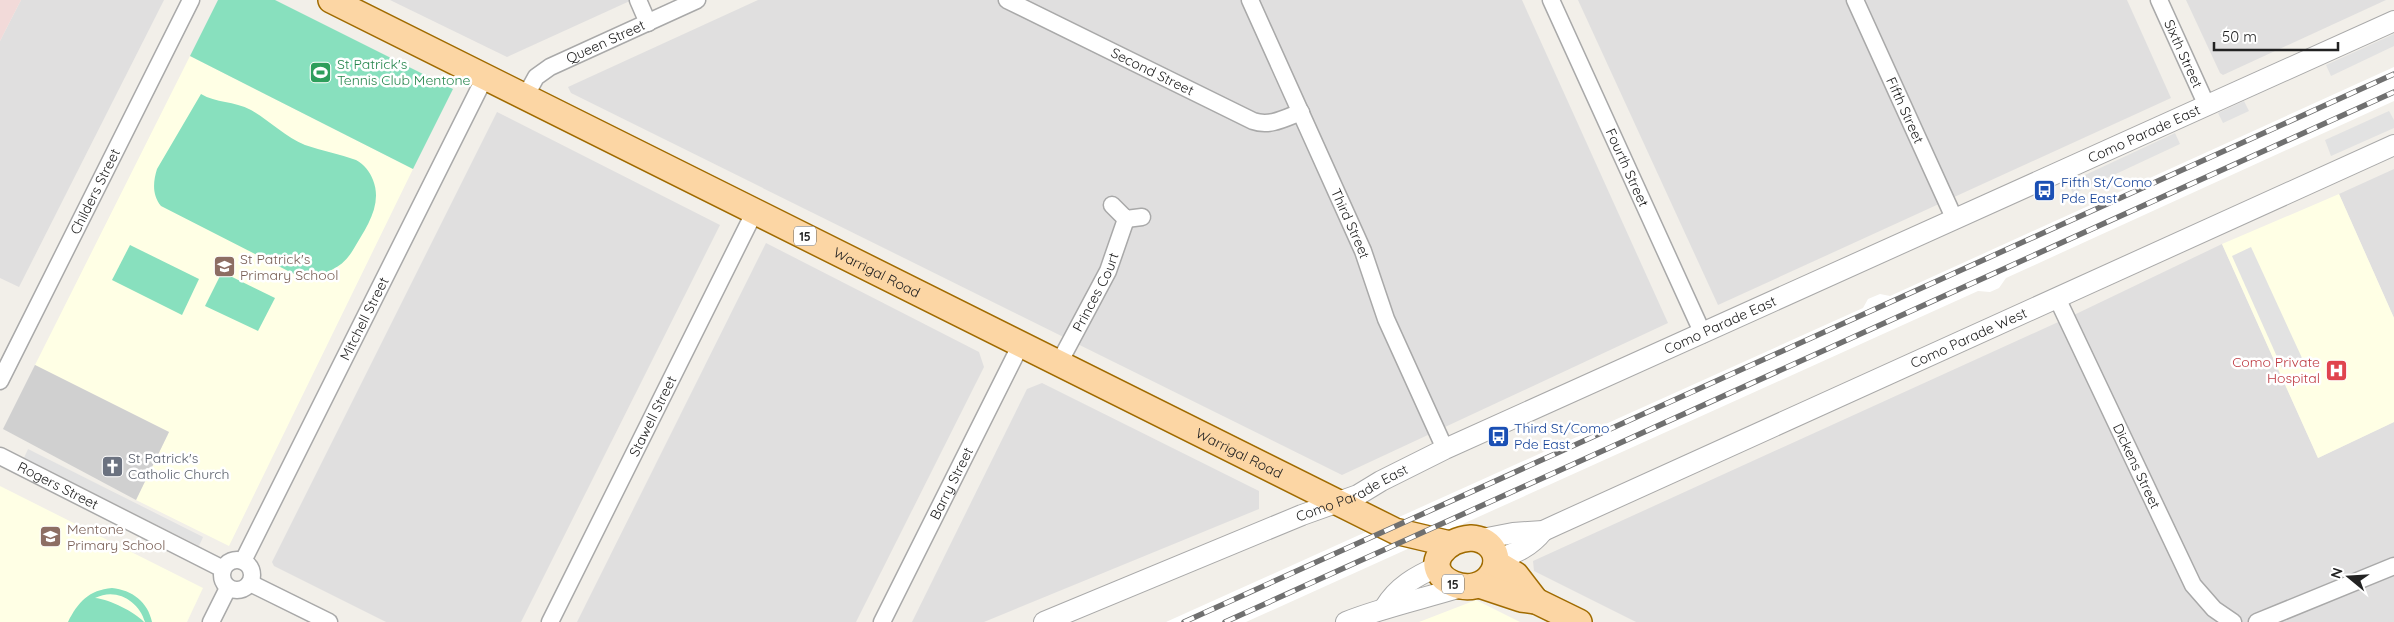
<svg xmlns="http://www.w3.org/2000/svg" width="2394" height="622" viewBox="0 0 2394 622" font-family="Quicksand,sans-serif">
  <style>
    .residential { fill: #e0dfdf }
    .commercial { fill: #f2dad9 }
    .education { fill: #ffffe5 }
    .religious { fill: #d0d0d0 }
    .pitch { fill: #88e0be }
    .parking { fill: #e2e2e2 }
    .pier { fill: #fff }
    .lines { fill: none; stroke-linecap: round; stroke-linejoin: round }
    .minor-casing { stroke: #a9a9a9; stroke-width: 19 }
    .tertiary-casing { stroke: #a9a9a9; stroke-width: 22 }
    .primary-casing { stroke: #a06b00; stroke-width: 28 }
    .minor { stroke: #fff; stroke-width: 16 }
    .tertiary { stroke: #fff; stroke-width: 20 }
    .primary { stroke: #fcd6a4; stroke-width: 25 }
    .rail-casing { stroke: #707070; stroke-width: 5.5 }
    .rail { stroke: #fff; stroke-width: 4; stroke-dasharray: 11; stroke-linecap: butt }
    .labels { text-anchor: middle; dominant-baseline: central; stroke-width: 5; stroke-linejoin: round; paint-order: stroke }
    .shield { fill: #fff; stroke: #646464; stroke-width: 1 }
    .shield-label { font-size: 12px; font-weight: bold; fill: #222 }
    .street-label { font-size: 14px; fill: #222; stroke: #fff }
    .leisure-label { font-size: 14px; fill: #27864d; stroke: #fff; text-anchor: start }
    .transit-label { font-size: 14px; fill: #164399; stroke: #fff; text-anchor: start }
    .education-label { font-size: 14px; fill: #785e54; stroke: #fff; text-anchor: start }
    .health-label { font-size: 14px; fill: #be3a42; stroke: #fff; text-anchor: end }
    .worship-label { font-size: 14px; fill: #5b616d; stroke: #fff; text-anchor: start }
  </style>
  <rect width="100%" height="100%" fill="#f2efe9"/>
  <g class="residential">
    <polygon points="21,0 164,0 19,287 0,278 0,41"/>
    <polygon points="390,0 632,0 507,57"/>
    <polygon points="758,0 1522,0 1668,323 1342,475 571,93 568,87"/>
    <polygon points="1578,0 2127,0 2171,98 1718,305"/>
    <polygon points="2186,0 2386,0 2223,75 2220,73"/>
    <polygon points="497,112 720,225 521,622 386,622 274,566 272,562"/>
    <polygon points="2394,169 2394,318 2339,194"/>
    <polygon points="766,243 979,352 984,367 856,622 577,622"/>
    <polygon points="2222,244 2318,458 2394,422 2394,622 1636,622 1534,571 1533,561 2078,313"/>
    <polygon points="1042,383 1259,491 1259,509 984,622 912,622 1027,389"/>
  </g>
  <polygon class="commercial" points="0,0 21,0 0,41"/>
  <g class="education">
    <polygon points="190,56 413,169 229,546 136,500 169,432 35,365"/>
    <polygon points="2339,194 2394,318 2394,422 2318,458 2222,244"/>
    <polygon points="0,486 203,588 187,622 0,622"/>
    <polygon points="1476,600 1520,622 1419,622"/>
  </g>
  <polygon class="religious" points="35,365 169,432 136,500 3,429"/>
  <g class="pitch">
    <polygon points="218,0 275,0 453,89 413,169 190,56"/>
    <path d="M201 94C216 103 234 101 251 110 269 120 285 137 305 145 322 151 340 154 356 160 364 164 370 172 373 180 383 205 366 228 353 250 341 271 317 279 294 274L161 206C152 195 153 182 157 169Z"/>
    <polygon points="130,245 199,279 182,315 112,280"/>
    <polygon points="222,272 275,298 258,331 205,306"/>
    <path d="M112 588C132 590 148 602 152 622H145C139 601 116 587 95 598 109 599 135 612 144 622H68C78 602 89 590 112 588Z"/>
  </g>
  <g class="parking">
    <polygon points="2394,34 2394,46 2331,76 2326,65"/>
    <polygon points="2244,101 2249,111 2223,123 2218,113"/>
    <polygon points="2389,111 2394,120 2394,128 2331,156 2325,140"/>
    <polygon points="2175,133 2180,144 2073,194 2068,183"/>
    <polygon points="2251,247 2302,358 2282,368 2232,256"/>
    <polygon points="28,449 203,537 199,546 24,458"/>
  </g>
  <polygon class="pier" points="2394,67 2394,101 2006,278 1999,288 1990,292 1978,291 1246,622 1166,622 1863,308 1868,299 1880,294 1890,296"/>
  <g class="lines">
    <defs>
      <g id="minor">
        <polyline points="638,0 648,23"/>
        <path id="s1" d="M1007 0 1253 121C1270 127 1285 118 1301 112"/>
        <path id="s2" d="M1250 0 1363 251 1386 319 1445 449"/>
        <path id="s3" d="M1551 0 1703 334"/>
        <path id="s4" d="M1855 0 1955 220"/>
        <path id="s5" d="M2159 0 2207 106"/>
        <path id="s6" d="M525 97 536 77 550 67 697 0"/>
        <polyline points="1112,205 1126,219 1142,217"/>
        <path id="s7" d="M2057 298 2193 585 2214 609 2233 622"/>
        <path id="s8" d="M1059 363 1108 271 1126 219"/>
        <path id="s9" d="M0 381 191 0"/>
        <path id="s10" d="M0 456 223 569"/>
        <circle cx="237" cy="575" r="15"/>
        <path id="s11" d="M243 561 485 77"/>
        <polyline points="250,583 329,622"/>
        <polyline points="211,622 228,588"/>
        <path id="s12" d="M550 622 755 211"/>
        <path id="s13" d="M882 622 1021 344"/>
        <polyline points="2257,622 2394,566"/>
      </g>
      <g id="tertiary">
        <path id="s14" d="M1482 539 1513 533 1543 531 1556 525 2394 145"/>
        <path d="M1497 558C1515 555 1532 545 1543 531"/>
        <path d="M1385 607C1397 587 1416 576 1437 567"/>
        <path id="s15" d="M1044 622 1302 515 1358 495 1381 481 1445 449 2394 21"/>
        <path d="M1346 622C1384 607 1422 599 1461 587"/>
      </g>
      <g id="primary">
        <path id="s16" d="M331 0 1395 531 1450 544"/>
        <path d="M1471 538C1489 539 1502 554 1493 572 1476 603 1422 579 1441 553 1449 543 1458 539 1471 538Z"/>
        <polyline points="1496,563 1516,575 1536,601"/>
        <polyline points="1479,585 1521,599 1536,601 1579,622"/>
      </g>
    </defs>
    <use href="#minor" class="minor-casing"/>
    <use href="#tertiary" class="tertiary-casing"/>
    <use href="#primary" class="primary-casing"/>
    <use href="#minor" class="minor"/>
    <use href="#tertiary" class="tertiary"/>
    <use href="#primary" class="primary"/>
    <defs>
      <g id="rail">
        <polyline points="1184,622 2394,74"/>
        <polyline points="1225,622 2394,92"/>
      </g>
    </defs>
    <use href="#rail" class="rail-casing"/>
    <use href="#rail" class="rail"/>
  </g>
  <defs>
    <symbol id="stadium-square" viewBox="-11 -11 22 22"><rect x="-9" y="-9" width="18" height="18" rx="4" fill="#2e9e5b" stroke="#fff"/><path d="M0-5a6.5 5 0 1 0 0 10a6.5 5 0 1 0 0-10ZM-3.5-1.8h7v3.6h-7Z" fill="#fff"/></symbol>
    <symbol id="bus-square" viewBox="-11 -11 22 22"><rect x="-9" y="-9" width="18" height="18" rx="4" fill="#1a4fb4" stroke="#fff"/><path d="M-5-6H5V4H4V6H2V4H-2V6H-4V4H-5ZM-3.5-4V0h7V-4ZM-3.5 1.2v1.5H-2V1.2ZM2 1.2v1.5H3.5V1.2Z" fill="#fff"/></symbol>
    <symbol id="school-square" viewBox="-11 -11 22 22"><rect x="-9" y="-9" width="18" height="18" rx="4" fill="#8d6e63" stroke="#fff"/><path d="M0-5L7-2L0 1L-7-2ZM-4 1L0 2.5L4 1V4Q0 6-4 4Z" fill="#fff"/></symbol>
    <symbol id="hospital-square" viewBox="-11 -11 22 22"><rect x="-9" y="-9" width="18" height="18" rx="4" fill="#e0444e" stroke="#fff"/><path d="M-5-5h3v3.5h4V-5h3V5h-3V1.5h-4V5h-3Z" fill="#fff"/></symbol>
    <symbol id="church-square" viewBox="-11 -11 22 22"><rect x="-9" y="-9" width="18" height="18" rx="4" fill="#6b7280" stroke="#fff"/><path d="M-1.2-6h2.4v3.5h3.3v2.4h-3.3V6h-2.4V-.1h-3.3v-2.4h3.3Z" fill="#fff"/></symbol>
  </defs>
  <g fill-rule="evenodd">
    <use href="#stadium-square" x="308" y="60" width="25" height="25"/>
    <use href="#bus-square" x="2032" y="178" width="25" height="25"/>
    <use href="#school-square" x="212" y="254" width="25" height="25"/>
    <use href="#hospital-square" x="2324" y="358" width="25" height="25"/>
    <use href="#bus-square" x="1486" y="424" width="25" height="25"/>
    <use href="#church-square" x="100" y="454" width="25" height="25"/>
    <use href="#school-square" x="38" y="524" width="25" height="25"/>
  </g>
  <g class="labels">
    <g class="shield">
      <rect x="794" y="226.5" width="22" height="19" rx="4"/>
      <rect x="1442" y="574.5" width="22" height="19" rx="4"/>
    </g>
    <g class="shield-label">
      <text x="805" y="236">15</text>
      <text x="1453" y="584">15</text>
    </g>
    <g class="street-label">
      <text stroke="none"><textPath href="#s6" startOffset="101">Queen Street</textPath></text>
      <text stroke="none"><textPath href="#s5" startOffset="59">Sixth Street</textPath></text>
      <text stroke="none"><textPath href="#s1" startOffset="162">Second Street</textPath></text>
      <text stroke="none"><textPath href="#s4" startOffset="121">Fifth Street</textPath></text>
      <text stroke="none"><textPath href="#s15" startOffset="1204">Como Parade East</textPath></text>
      <text stroke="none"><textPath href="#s3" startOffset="184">Fourth Street</textPath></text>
      <text stroke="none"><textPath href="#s9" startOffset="212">Childers Street</textPath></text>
      <text stroke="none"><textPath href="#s2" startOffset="245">Third Street</textPath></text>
      <text stroke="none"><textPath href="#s16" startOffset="610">Warrigal Road</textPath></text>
      <text stroke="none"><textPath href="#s8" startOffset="80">Princes Court</textPath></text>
      <text stroke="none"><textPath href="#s11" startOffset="271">Mitchell Street</textPath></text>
      <text stroke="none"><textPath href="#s15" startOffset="739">Como Parade East</textPath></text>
      <text stroke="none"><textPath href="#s14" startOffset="529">Como Parade West</textPath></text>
      <text stroke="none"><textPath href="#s12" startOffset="230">Stawell Street</textPath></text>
      <text stroke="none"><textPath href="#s16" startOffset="1015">Warrigal Road</textPath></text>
      <text stroke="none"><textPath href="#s7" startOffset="186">Dickens Street</textPath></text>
      <text stroke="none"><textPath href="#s13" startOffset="155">Barry Street</textPath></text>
      <text stroke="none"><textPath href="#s10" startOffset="65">Rogers Street</textPath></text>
      <text stroke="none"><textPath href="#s15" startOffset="334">Como Parade East</textPath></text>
    </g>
    <g class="leisure-label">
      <text x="337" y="64">St Patrick's<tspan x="337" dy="16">Tennis Club Mentone</tspan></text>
    </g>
    <g class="transit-label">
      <text x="2061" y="182">Fifth St/Como<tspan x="2061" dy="16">Pde East</tspan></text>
      <text x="1514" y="428">Third St/Como<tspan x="1514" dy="16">Pde East</tspan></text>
    </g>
    <g class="education-label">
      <text x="240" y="259">St Patrick's<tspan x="240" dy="16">Primary School</tspan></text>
      <text x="67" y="529">Mentone<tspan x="67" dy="16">Primary School</tspan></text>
    </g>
    <g class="health-label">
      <text x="2320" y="362">Como Private<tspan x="2320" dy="16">Hospital</tspan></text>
    </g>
    <g class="worship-label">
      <text x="128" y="458">St Patrick's<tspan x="128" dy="16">Catholic Church</tspan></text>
    </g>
  </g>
  <g transform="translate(2349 577) rotate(288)" stroke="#ffffff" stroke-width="4" paint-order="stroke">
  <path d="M0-4L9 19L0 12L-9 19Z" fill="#222222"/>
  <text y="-8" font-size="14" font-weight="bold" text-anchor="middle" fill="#222222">N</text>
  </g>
  <path d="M2214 42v8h124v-8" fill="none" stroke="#222222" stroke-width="2.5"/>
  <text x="2222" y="42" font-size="15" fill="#222222" stroke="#ffffff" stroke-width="4" paint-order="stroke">50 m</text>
</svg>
